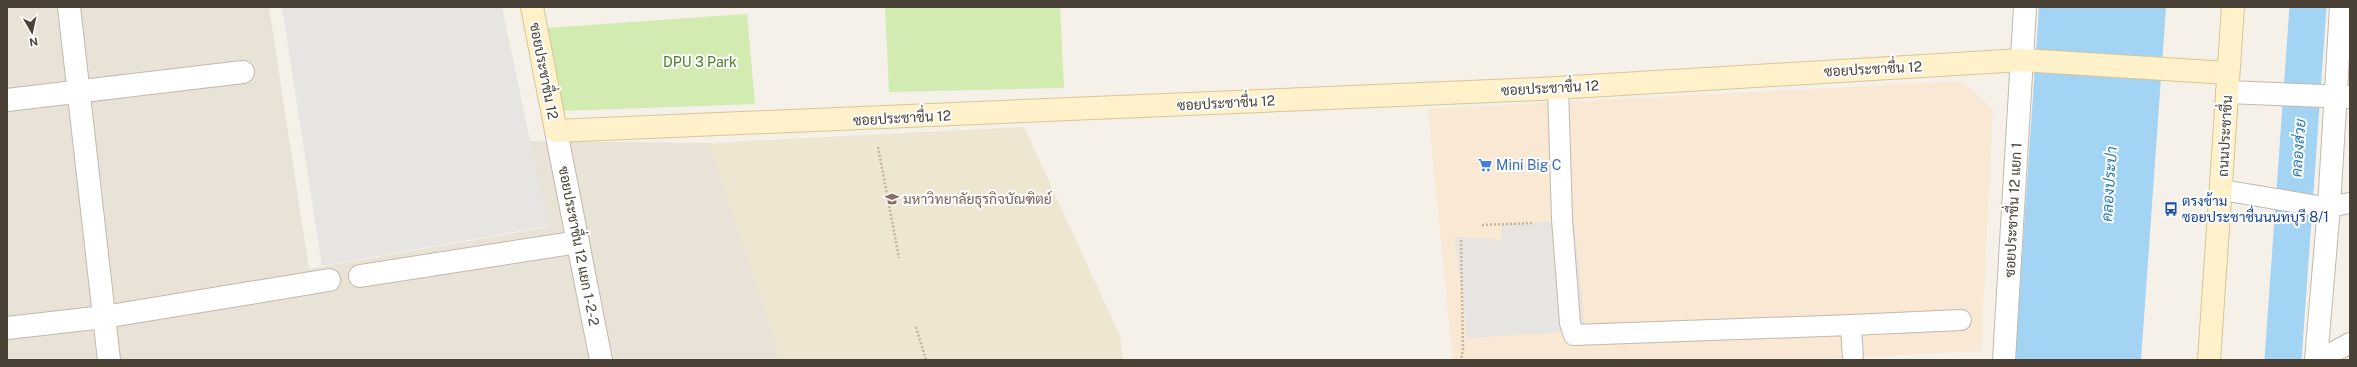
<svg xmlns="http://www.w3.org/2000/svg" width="2357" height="367" viewBox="0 0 2357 367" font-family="'Public Sans',Sarabun,sans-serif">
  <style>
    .residential { fill: #e9e3d7 }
    .commercial { fill: #f8e8d4 }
    .education { fill: #efe6d2 }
    .green { fill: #d1ebb0 }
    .parking { fill: #e7e4e1 }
    .water { fill: #a3d4f4 }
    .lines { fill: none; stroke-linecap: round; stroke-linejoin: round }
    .canal { stroke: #a3d4f4; stroke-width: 37 }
    .lane-casing { stroke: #c1b9ab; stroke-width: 22 }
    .street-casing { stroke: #c1b9ab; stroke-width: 24 }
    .secondary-casing { stroke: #d7c697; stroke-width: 24 }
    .path { stroke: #c4b59b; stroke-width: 2.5; stroke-dasharray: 2 2; stroke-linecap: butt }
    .lane { stroke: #fff; stroke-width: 20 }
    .street { stroke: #fff; stroke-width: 22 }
    .secondary { stroke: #fff1c9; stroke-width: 22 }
    .labels { text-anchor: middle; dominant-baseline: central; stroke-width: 4; stroke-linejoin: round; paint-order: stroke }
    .park-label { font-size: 14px; fill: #497f26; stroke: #fff }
    .street-label { font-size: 14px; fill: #4a4237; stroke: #fff }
    .shop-label { font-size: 14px; fill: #366cbe; stroke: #fff; text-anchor: start }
    .education-label { font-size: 14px; fill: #785e54; stroke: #fff; text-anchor: start }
    .transit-label { font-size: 14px; fill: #164399; stroke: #fff; text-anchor: start }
    .water-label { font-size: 15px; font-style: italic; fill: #287ab3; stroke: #fff }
  </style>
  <rect width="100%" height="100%" fill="#f5f1e9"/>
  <polygon class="residential" points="7,7 269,7 309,269 548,227 530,141 709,143 782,360 7,360"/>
  <polygon class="commercial" points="1962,81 1993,109 1981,351 1803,360 1453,360 1428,109"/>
  <polygon class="education" points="1024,127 1120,336 1123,360 782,360 709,143"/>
  <g class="green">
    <polygon points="885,7 1060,7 1064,88 889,92"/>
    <polygon points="747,14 755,104 561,111 546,28"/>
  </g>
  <g class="parking">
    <polygon points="282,7 502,7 548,226 322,266"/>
    <polygon points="1574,221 1585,331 1467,338 1455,237 1502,240 1502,224"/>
  </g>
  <polygon class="water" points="2039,7 2166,7 2141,360 2015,360"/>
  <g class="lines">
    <polyline class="canal" points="2283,360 2308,7"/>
    <defs>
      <g id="lane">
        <polyline points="1558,88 1562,219 1570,323 1574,335 1851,325 1853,360"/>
        <polyline points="2222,190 2318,206 2329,207 2350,203"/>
        <polyline points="1851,325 1961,320"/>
        <polyline points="2319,360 2350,343"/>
      </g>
      <g id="street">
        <polyline points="69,7 109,360"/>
        <polyline points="2227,92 2350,97"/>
        <polyline points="7,100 243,72"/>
        <polyline points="556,131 601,360"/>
        <polyline points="360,276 578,242"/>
        <polyline points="7,328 104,317 329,280"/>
        <polyline points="2004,360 2025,7"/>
        <polyline points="2316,360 2329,207 2341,7"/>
      </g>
      <g id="secondary">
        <polyline points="532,7 556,131 1539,89 2022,60 2228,73"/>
        <polyline points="2209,360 2233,7"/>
      </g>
    </defs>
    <use href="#lane" class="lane-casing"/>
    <use href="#street" class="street-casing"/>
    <use href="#secondary" class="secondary-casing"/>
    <g class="path">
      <polyline points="878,147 899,258"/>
      <polyline points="1482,225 1534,223"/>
      <polyline points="1461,240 1463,349 1461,360"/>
      <polyline points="916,327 926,360"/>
    </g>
    <use href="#lane" class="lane"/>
    <use href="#street" class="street"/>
    <use href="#secondary" class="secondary"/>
  </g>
  <defs>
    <symbol id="supermarket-bare" viewBox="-9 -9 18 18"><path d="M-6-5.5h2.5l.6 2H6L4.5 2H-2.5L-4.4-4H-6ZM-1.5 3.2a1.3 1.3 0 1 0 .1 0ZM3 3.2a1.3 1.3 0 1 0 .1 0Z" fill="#3f7fe0" stroke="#fff" stroke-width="2.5" paint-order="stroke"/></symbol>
    <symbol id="university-bare" viewBox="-9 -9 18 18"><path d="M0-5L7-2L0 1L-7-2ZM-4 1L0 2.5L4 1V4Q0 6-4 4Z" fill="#8d6e63" stroke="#fff" stroke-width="2.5" paint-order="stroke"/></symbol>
    <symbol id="bus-bare" viewBox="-9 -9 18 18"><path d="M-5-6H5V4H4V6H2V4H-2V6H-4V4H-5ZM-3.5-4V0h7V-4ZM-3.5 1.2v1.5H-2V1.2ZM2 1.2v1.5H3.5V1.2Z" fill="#1a4fb4" stroke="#fff" stroke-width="2.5" paint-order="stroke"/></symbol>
  </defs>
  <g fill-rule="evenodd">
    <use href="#supermarket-bare" x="1475" y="155" width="20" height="20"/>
    <use href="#university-bare" x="882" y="189" width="20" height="20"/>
    <use href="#bus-bare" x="2161" y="199" width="20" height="20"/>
  </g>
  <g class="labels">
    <g class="park-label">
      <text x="700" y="62">DPU 3 Park</text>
    </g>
    <g class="street-label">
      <text transform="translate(1873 69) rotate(-3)">ซอยประชาชื่น 12</text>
      <text transform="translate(544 71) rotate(79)">ซอยประชาชื่น 12</text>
      <text transform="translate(1550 88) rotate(-3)">ซอยประชาชื่น 12</text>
      <text transform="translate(1226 103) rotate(-3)">ซอยประชาชื่น 12</text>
      <text transform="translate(902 118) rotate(-3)">ซอยประชาชื่น 12</text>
      <text transform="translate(2225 136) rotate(-87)">ถนนประชาชื่น</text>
      <text transform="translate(2013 210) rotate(-87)">ซอยประชาชื่น 12 แยก 1</text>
      <text transform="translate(579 246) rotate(79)">ซอยประชาชื่น 12 แยก 1-2-2</text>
    </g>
    <g class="shop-label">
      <text x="1496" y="165">Mini Big C</text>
    </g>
    <g class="education-label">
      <text x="903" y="199">มหาวิทยาลัยธุรกิจบัณฑิตย์</text>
    </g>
    <g class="transit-label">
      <text x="2182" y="201">ตรงข้าม<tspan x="2182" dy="16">ซอยประชาชื่นนนทบุรี 8/1</tspan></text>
    </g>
    <g class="water-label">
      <text transform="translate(2298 148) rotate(-86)">คลองส่วย</text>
      <text transform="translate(2109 184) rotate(-86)">คลองประปา</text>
    </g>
  </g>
  <rect width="2357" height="367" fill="none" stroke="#4a4237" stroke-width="16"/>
  <g transform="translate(32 32) rotate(171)" stroke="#ffffff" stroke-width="3" paint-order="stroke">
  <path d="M0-3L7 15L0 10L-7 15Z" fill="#4a4237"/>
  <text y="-6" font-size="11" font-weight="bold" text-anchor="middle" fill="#4a4237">N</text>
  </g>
</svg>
